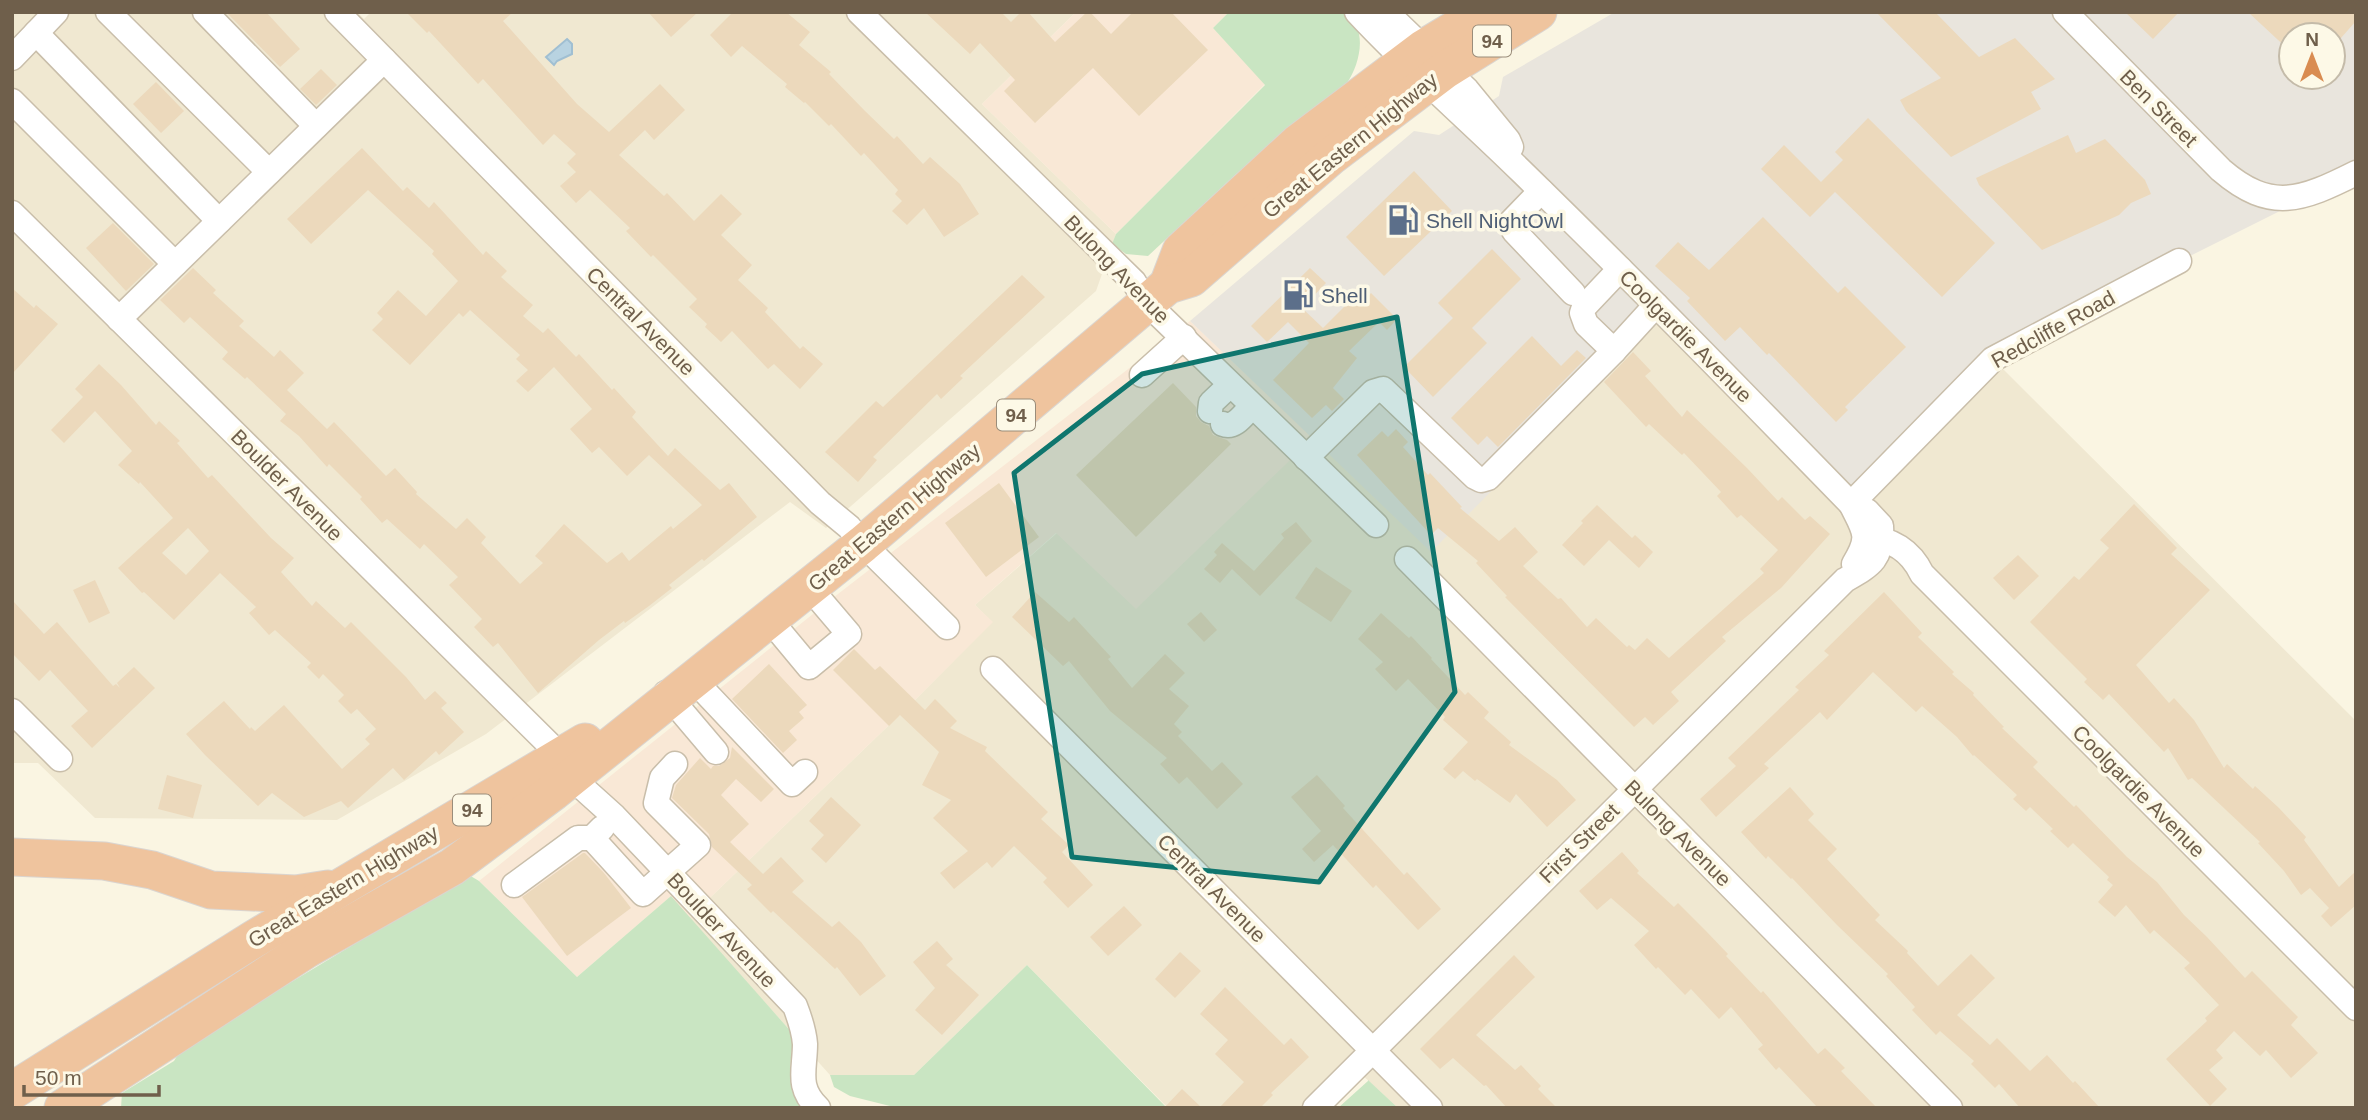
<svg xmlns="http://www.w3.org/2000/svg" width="2368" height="1120" viewBox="0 0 2368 1120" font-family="Helvetica,sans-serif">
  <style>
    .residential { fill: #f0e8d1 }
    .commercial { fill: #f9e8d6 }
    .industrial { fill: #e9e5dd; fill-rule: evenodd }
    .green { fill: #c9e5c2 }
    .water { fill: #b8d3e1; stroke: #a0bfd2; stroke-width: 2 }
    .building { fill: #ecd9bc; fill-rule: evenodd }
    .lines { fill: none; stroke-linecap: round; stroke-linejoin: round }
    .minor-casing { stroke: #c9beaa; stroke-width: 27 }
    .highway-casing { stroke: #dad5d0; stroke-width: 39 }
    .minor { stroke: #fff; stroke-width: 24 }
    .highway { stroke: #efc49e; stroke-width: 37 }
    .marked { fill: #0f766e; fill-opacity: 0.2; stroke: #0f766e; stroke-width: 5; stroke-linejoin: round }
    .labels { text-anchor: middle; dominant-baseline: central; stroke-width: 7; stroke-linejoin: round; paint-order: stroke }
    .shield { fill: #fdf9e7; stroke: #9a8d7a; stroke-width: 2 }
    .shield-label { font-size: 19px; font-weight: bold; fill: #6f5f4b }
    .street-label { font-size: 21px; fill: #6f5f4b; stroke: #fdf9e7 }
    .service-label { font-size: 21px; fill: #4e5e75; stroke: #fdf9e7; text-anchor: start }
  </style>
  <rect width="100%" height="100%" fill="#faf5e2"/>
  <g class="residential">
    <polygon points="12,12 357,12 364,19 371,12 1076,12 982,104 1116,234 1096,291 826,528 790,502 486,734 337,820 95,818 38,763 12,763"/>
    <polygon points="1666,315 1993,359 2356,721 2356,1108 1398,1108 1360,1073 1324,1108 1168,1108 1027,965 914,1075 830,1075 689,918 915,700 992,622 975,605 1057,533 1313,438"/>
  </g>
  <g class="commercial">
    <polygon points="1076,12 1229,12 1213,28 1265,84 1116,234 982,104"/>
    <polygon points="1190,321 1313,438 1136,609 1056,533 975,605 993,622 915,700 689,918 670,897 577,977 479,881 838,594"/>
  </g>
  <path class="industrial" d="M1615 12H2356V173L2178 262 1993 359 1856 508 1666 315 1431 552 1190 321 1414 131 1439 135 1499 96 1503 77ZM2291 35H2333V77H2291Z"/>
  <g class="green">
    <path d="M1229 12H1344C1348 17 1353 21 1356 26 1365 42 1357 69 1347 83L1235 175 1148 256 1126 254 1112 244 1116 234 1265 85 1213 28Z"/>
    <path d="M469 875 479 881 577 977 671 896 794 1035C790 1064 785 1083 806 1108H121L122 1093 174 1061 182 1048Z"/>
    <polygon points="1027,965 1167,1108 898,1108 850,1096 834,1087 830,1075 914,1075"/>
    <polygon points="1368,1080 1398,1108 1338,1108 1368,1081"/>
  </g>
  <polygon class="water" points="567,39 572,44 572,54 557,61 554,65 546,57"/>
  <g class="building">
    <polygon points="226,12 266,12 300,49 280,67"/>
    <polygon points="406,12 513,12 503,21 577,104 609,132 660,84 685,110 654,140 645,130 619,155 664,196 667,193 694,221 721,194 742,214 721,235 752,265 738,280 768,308 765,312 800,349 803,346 823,364 800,389 774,364 768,369 732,331 721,342 705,327 707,324 689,307 697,299 653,255 651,257 626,231 630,228 590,190 576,203 560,186 576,172 567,163 576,154 554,134 543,145 483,79 478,84 429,31 427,33"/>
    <polygon points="648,12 698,12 671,37"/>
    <polygon points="733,12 786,12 810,32 799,45 831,72 829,74 865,111 894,139 897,136 923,164 930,157 960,184 979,214 944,237 924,208 907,225 892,211 902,201 895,194 898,190 864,153 861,156 831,124 829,126 805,102 804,103 785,87 787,84 742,46 731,57 710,35"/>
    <polygon points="925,12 1001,12 1011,22 1021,12 1028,12 1055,42 1087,12 1090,12 1111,34 1133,12 1171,12 1208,50 1139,116 1093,68 1035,123 1004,91 1015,80 980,43 970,54"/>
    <polygon points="1876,12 1935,12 1979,57 2015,38 2055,79 2031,92 2041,109 1951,157 1906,111 1900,100 1941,78"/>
    <polygon points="2125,12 2179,12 2153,39"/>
    <polygon points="2248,12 2356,12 2356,21 2333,47 2333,35 2291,35 2291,52"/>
    <polygon points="321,69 337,85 316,105 300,89"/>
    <polygon points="156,82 184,111 161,133 133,104"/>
    <polygon points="1868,118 1995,243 1942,297 1835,192 1810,217 1761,169 1784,145 1821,182 1843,160 1835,152"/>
    <polygon points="2068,135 2076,153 2105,139 2145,180 2151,194 2131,203 2119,215 2042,250 1979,185 1976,178"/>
    <polygon points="362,148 403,191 407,187 429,208 434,202 483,255 486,251 507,271 501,277 533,305 523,316 543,333 548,328 576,357 579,354 612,390 614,388 636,412 632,417 668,456 675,448 720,490 729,483 757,517 704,561 702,559 669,585 672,588 649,606 625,623 624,621 599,640 538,693 498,643 493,647 474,627 482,619 449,585 458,577 424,544 420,549 387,519 382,523 360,499 362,497 329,464 327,467 299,436 280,421 286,414 247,377 245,379 222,359 228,352 190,317 184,323 160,300 193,268 216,290 213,293 244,321 239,326 274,357 280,350 304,373 287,390 327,429 334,422 386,476 395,468 417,492 416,494 456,529 467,518 486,537 481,543 520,584 543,563 535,556 564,524 607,563 622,552 629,561 671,526 673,529 702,505 649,455 627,476 599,447 592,453 570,429 592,409 554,367 528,392 516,381 528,370 516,359 520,355 470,310 463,317 459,313 410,365 372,330 383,319 377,313 398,290 426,316 458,281 432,254 434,251 368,190 311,244 287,219"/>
    <polygon points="1414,171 1452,211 1384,276 1346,237"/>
    <polygon points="1763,217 1838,293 1845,286 1906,347 1845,407 1848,410 1836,422 1769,353 1767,355 1740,327 1725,341 1687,301 1690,298 1655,266 1678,242 1709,270"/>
    <polygon points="113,223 154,264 126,291 86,248"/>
    <polygon points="1492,249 1521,279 1472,328 1487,343 1433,397 1404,367 1453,318 1438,303"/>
    <polygon points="1310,268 1326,283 1302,308 1323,328 1353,298 1360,305 1371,293 1397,319 1387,330 1379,322 1349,351 1357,358 1333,388 1344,399 1332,411 1326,405 1312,418 1273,380 1309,343 1288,322 1267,342 1251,326"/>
    <polygon points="1022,275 1045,297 960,376 963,378 941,399 937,394 873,457 877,460 858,482 825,452 876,401 883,407"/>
    <polygon points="12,288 34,308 36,305 58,324 12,374"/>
    <polygon points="1532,336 1561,366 1577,350 1586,358 1498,447 1487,436 1478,445 1451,418"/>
    <polygon points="1633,352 1651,371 1645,376 1682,417 1687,410 1747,468 1778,501 1782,497 1805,520 1810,516 1830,534 1781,588 1722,637 1726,641 1671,692 1679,701 1653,725 1645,717 1634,727 1505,597 1507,596 1476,563 1478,561 1438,528 1431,535 1357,455 1382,431 1388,437 1396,429 1408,442 1403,447 1428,475 1430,473 1462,507 1460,508 1499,541 1515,527 1538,552 1523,566 1558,599 1561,598 1587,627 1596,618 1627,647 1629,645 1635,650 1647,638 1669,658 1764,573 1760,569 1778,550 1741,515 1737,518 1717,496 1721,492 1684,453 1682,455 1649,424 1646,427 1604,382"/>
    <path d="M99 364 121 385 156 425 159 421 180 441 177 443 208 478 212 475 271 538 294 558 281 572 312 606 316 601 345 628 351 622 406 677 425 700 435 691 447 703 441 708 464 732 439 755 436 751 404 780 393 768 348 808 341 801 304 817 272 793 258 806 205 755 186 734 224 701 250 729 251 727 255 731 284 705 342 769 370 744 365 739 376 729 357 709 351 714 338 701 344 695 323 674 319 679 307 667 311 663 275 630 269 635 249 613 256 607 220 573 174 620 144 592 142 593 118 568 173 518 140 482 139 484 118 465 132 451 95 411 64 443 51 430 83 397 75 389ZM188 528 209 551 186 575 162 553Z"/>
    <polygon points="1173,383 1196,407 1196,416 1201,422 1209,426 1213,435 1227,440 1231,444 1136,537 1076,475"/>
    <polygon points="999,483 1039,537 986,577 945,523"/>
    <polygon points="2134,504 2177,548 2171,554 2210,590 2136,665 2169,703 2174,698 2194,720 2224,768 2227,764 2253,789 2255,786 2279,808 2306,837 2304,840 2339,887 2356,871 2356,905 2331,927 2321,916 2329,908 2310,888 2301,895 2284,871 2258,843 2260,842 2192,778 2188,780 2168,748 2164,752 2109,694 2103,700 2084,682 2087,679 2030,622 2074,576 2079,580 2109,548 2100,540"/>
    <polygon points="1597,505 1632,538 1635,535 1653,552 1639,568 1609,540 1584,566 1562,545 1583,523 1581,521"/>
    <polygon points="1296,522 1312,541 1260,596 1232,569 1220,583 1204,569 1217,555 1214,552 1222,543 1254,571 1284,538 1281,534"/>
    <polygon points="2018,555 2039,576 2014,600 1993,578"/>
    <polygon points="1316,567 1352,591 1331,622 1295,598"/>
    <polygon points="95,580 110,613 89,623 73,590"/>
    <polygon points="1035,592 1069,622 1074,617 1111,657 1108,659 1132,688 1165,654 1185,673 1169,689 1189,706 1174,724 1182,732 1178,736 1212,771 1222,762 1243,784 1217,809 1187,777 1179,784 1160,764 1167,758 1110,711 1069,661 1063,666 1012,617"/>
    <polygon points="1884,592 1922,633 1918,637 1954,672 1952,674 1974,693 1973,695 2004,727 2002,728 2038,762 2033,767 2074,807 2076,805 2127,857 2157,882 2184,915 2207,937 2245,978 2252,971 2298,1017 2291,1025 2318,1053 2291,1078 2266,1050 2260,1056 2234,1031 2216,1050 2223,1058 2209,1070 2227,1089 2210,1106 2166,1059 2207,1021 2205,1018 2219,1005 2184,968 2190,963 2154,930 2150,934 2126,905 2115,917 2098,902 2113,885 2107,880 2109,877 2073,843 2068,848 2050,831 2053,829 2030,807 2026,811 2013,799 2017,795 1974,755 1973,756 1957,737 1922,706 1916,712 1873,672 1827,720 1820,712 1764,764 1769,768 1716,817 1700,799 1736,766 1728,758 1799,690 1795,687 1829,655 1824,651"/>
    <polygon points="12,600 44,634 57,622 113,686 116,684 120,688 117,683 134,667 155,688 92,748 71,726 88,711 50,670 39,681 12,653"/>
    <polygon points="1201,612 1217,630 1204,642 1187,624"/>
    <polygon points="1381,613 1409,638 1411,636 1432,658 1431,659 1465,695 1468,692 1489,712 1484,718 1511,742 1509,745 1557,780 1576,800 1547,827 1516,794 1510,803 1477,779 1475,781 1463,771 1455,779 1443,769 1468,742 1443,720 1445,717 1408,679 1396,691 1375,669 1383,662 1358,639"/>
    <polygon points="854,649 875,670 880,666 925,710 935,699 957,721 950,728 987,747 985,751 1048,812 1041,819 1069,845 1062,852 1093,885 1068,908 1043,882 1047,878 1014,846 992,868 987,862 954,889 940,873 968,851 933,818 951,800 922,785 939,752 900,715 889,726 833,670"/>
    <polygon points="769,664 807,705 799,712 804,718 789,731 797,740 783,753 732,699"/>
    <polygon points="732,747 774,789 761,802 736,779 721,795 749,824 730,842 763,874 781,857 804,881 792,892 832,927 839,921 861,942 886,976 860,996 837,967 835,969 773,911 771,913 747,889 752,885 712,847 709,834 672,798 676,785 700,758 711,769 713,766 719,766 730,758"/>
    <polygon points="167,775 202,785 193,818 158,809"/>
    <polygon points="1317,775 1345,806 1343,808 1404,875 1407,872 1441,909 1418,930 1376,885 1373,888 1333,845 1314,862 1302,849 1321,831 1291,797"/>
    <polygon points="1790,787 1814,814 1808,820 1837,849 1827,859 1880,915 1875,920 1908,951 1907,953 1938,986 1971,954 1995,978 1957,1015 1990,1045 1997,1038 2030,1071 2047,1055 2073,1083 2075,1081 2100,1108 2020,1108 1999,1084 1995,1088 1971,1064 1974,1061 1940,1031 1936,1035 1912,1010 1915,1007 1886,976 1888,974 1837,925 1792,878 1791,879 1768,856 1766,859 1741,832"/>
    <polygon points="831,797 861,825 826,863 811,849 824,835 809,821"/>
    <polygon points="1622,852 1639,871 1637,873 1674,907 1678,903 1706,931 1728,954 1726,956 1761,993 1763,991 1818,1054 1825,1048 1845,1068 1841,1071 1877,1108 1818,1108 1779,1067 1776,1070 1758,1049 1763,1045 1731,1007 1719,1019 1691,989 1685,995 1658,967 1656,969 1634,945 1649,931 1611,898 1597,910 1579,891"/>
    <polygon points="583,853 585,853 604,873 631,908 567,956 522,897"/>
    <polygon points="1124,906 1142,925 1108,956 1090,937"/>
    <polygon points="937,941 953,959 946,965 979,995 942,1035 915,1010 935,988 913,962"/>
    <polygon points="1180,952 1201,971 1175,998 1155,979"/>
    <polygon points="1514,955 1535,977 1476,1035 1515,1070 1521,1065 1541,1086 1538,1089 1557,1108 1507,1108 1486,1085 1484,1086 1453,1058 1440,1069 1420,1049"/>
    <polygon points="1225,987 1284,1045 1291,1038 1309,1057 1271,1093 1273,1095 1260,1108 1219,1108 1244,1082 1215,1054 1228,1040 1200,1014"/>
    <polygon points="1182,1089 1202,1108 1164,1108"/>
  </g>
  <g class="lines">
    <defs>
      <g id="minor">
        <polyline points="108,12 269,172"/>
        <polyline points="205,12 316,126"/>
        <polyline points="337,12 820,503 849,527 863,544 947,627"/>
        <polyline points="859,12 1134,282 1147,303 1376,525"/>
        <path d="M1357 12C1409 68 1467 118 1521 171 1633 280 1742 392 1851 504 1865 532 1871 536 1854 564"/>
        <polyline points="1386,12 1467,90 1508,140 1511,147"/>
        <path d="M2065 12 2221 170C2271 213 2302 200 2356 173"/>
        <polyline points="36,33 56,12"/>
        <polyline points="12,58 36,33 219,221"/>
        <polyline points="12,101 175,264"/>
        <polyline points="1541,191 1512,221 1514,231 1573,293"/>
        <polyline points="12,213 562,757"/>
        <polyline points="1620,269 1584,307 1582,313 1586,324 1614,351 1656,305"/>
        <polyline points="119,319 384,60"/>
        <polyline points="1142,375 1184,337"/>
        <polyline points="1210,411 1211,403 1230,385"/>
        <path d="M1223 424C1235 429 1244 414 1252 406"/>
        <polyline points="1306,458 1373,392 1383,389 1475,477 1481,480 1488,478 1614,351"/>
        <polyline points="1851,504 1993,359 2179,261"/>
        <path d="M1866 538C1891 538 1911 551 1922 574L2356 1008"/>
        <polyline points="1407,559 1950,1108"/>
        <polyline points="769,619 809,667 849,634 809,587"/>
        <polyline points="993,669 1430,1108"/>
        <polyline points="691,677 792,784 805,772"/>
        <polyline points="666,693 716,752"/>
        <polyline points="12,711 60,759"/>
        <path d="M575 775 584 789 614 816 795 1006C800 1019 804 1031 805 1044 805 1070 796 1087 818 1108"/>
        <polyline points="592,838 643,894 698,845 656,803 662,778 675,764"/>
        <polyline points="514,885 578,838 592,838 602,828"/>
        <path d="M1315 1108 1845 580C1871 565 1883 559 1881 526L1867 511 1851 504"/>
      </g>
      <g id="highway">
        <polyline points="1168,285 1181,251 1298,143 1424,48 1484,12"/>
        <polyline points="12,857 104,861 152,870 211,890 296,894 328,889"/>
        <polyline points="12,1091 254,939 585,742"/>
        <polyline points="63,1108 307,949 452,867 553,792 863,544 1168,285 1191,278 1330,157 1445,70 1538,12"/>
      </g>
    </defs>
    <use href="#minor" class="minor-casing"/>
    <use href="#highway" class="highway-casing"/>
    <use href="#minor" class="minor"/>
    <use href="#highway" class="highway"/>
  </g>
  <path class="marked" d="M1397 317 1455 692 1319 882 1072 857 1014 473 1142 374Z"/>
  <defs>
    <symbol id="fuel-bare" viewBox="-9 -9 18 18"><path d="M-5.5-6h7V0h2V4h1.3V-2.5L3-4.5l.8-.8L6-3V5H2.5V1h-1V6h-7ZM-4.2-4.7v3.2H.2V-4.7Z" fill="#5c6f8a" stroke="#fdf9e7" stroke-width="2.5" paint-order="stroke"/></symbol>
  </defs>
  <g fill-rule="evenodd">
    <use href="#fuel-bare" x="1381" y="198" width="44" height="44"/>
    <use href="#fuel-bare" x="1276" y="273" width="44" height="44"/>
  </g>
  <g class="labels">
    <g class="shield">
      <rect x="1473" y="25.5" width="38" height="31" rx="5"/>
      <rect x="997" y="399.5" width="38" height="31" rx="5"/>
      <rect x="453" y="794.5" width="38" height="31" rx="5"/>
    </g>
    <g class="shield-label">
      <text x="1492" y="41">94</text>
      <text x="1016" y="415">94</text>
      <text x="472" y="810">94</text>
    </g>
    <g class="street-label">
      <text transform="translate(2159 108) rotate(45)">Ben Street</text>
      <text transform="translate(1350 145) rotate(-39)">Great Eastern Highway</text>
      <text transform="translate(1117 269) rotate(46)">Bulong Avenue</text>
      <text transform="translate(641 321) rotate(45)">Central Avenue</text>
      <text transform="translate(2053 329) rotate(-29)">Redcliffe Road</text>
      <text transform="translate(1686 336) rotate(45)">Coolgardie Avenue</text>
      <text transform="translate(287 485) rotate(45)">Boulder Avenue</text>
      <text transform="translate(894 517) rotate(-40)">Great Eastern Highway</text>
      <text transform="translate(2139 791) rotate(45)">Coolgardie Avenue</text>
      <text transform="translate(1678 833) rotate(45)">Bulong Avenue</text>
      <text transform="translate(1579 843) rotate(-45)">First Street</text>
      <text transform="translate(343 886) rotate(-31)">Great Eastern Highway</text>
      <text transform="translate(1212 888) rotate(45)">Central Avenue</text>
      <text transform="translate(722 930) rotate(47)">Boulder Avenue</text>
    </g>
    <g class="service-label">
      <text x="1426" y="220">Shell NightOwl</text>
      <text x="1321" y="295">Shell</text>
    </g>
  </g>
  <rect width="2368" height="1120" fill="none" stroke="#6f5f4b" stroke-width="28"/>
  <g transform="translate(2312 56)"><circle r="33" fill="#fdf9e7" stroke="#c4bba9" stroke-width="2"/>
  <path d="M0-5L12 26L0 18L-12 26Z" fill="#d98c51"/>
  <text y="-10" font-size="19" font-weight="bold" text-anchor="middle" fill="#6f5f4b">N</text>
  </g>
  <path d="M24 1085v10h135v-10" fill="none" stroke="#6f5f4b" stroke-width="3.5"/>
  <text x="35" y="1085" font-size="21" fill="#6f5f4b" stroke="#fdf9e7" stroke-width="5" paint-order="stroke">50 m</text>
</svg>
